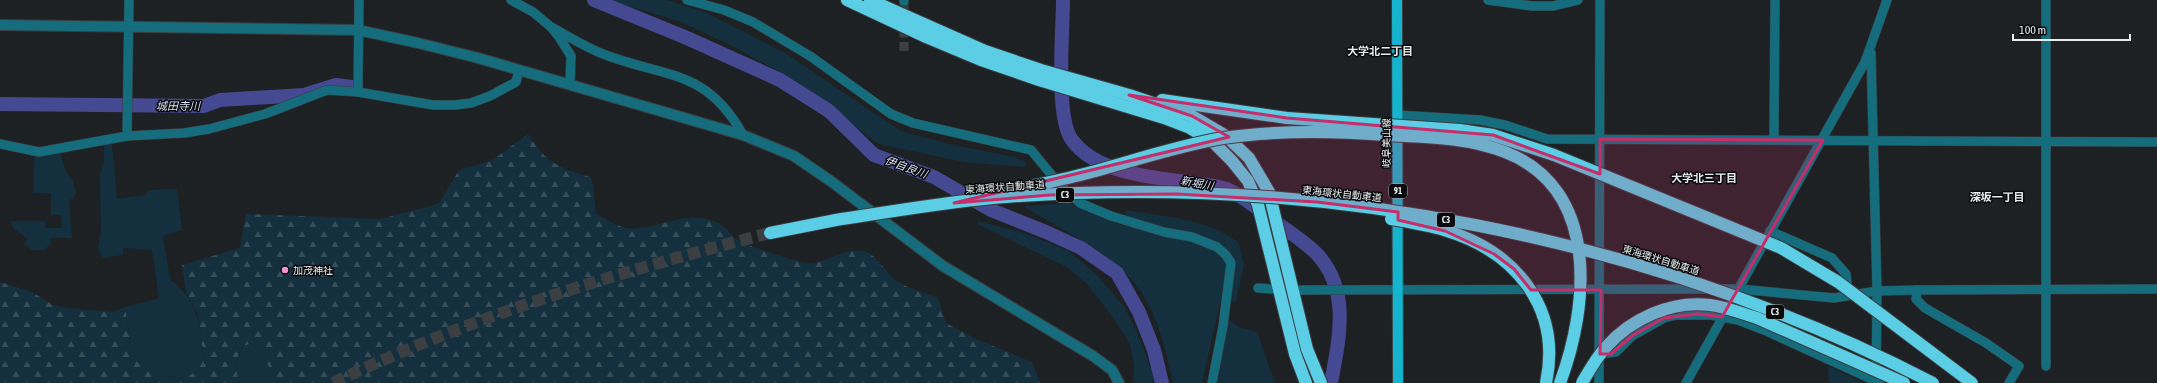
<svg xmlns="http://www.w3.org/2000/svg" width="2157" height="383" viewBox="0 0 2157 383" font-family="'Asap Condensed','Noto Sans JP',sans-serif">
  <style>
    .green { fill: #142f3e }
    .forest { fill: url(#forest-firs) }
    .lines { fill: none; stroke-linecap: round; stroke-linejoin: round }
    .river { stroke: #454992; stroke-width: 14 }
    .minor-tunnel { stroke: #3c3f41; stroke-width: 9; stroke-dasharray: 9 4.5; stroke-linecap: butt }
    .motorway-tunnel { stroke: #3c3f41; stroke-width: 12; stroke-dasharray: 12 6; stroke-linecap: butt }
    .minor-casing { stroke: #3a3d3f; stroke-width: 10 }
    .tertiary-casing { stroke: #3a3d3f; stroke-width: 12 }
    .primary-casing { stroke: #3a3d3f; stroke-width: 12 }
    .motorway-casing { stroke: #3a3d3f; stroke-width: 14 }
    .minor { stroke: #146c7c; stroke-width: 9 }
    .tertiary { stroke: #146c7c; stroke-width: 10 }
    .primary { stroke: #15b4ce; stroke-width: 10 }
    .motorway { stroke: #5bcde4; stroke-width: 12 }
    .motorway-bridge-casing { stroke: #3a3d3f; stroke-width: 14; stroke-linecap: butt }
    .motorway-bridge { stroke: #5bcde4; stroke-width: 12 }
    .marked { fill: #c62d6a; fill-opacity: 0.2; stroke: #c62d6a; stroke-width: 3; stroke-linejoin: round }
    .poi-dot { fill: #f690d1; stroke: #090a0b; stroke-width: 1.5 }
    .labels { text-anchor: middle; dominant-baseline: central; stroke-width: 3; stroke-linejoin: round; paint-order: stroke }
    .shield { fill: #090a0b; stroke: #a6a8a9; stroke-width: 1 }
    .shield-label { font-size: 9px; font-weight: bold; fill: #e9ebed }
    .street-label { font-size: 10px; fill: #e9ebed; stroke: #090a0b }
    .poi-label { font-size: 10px; fill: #e9ebed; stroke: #090a0b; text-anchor: start }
    .neighbourhood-label { font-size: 11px; font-weight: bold; fill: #e9ebed; stroke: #090a0b }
    .water-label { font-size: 11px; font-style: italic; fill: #dbdff4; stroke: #090a0b }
  </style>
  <defs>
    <pattern id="forest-firs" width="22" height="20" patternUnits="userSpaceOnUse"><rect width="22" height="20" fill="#142f3e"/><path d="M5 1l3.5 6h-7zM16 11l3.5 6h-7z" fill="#364d5a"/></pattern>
  </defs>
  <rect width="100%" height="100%" fill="#1e2123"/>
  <g class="green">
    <polygon points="608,0 666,0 705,12 785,53 901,131 953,145 1015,157 1026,162 1024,167 964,162 879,144 783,74 732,46 681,22"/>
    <path d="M112 143 117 199 145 195 149 190 177 189 182 230 163 236 170 279C201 305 199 322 204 359L198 370 187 377 162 378 151 374 131 345 125 307 159 298 152 250 123 248V255L102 258 98 248 101 232 100 175 104 159V144Z"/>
    <polygon points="60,152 66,172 73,181 76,193 73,199 69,200 72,238 51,238 51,243 45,250 32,250 24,244 28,239 13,228 11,221 45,221 45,228 62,228 61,215 51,215 51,193 33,193 34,157"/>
    <path d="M1070 203 1121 225 1127 210C1163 217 1209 218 1239 243L1244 266 1236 301 1220 303 1202 383H1173C1165 346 1155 302 1127 275 1101 248 1055 226 1023 206Z"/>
    <polygon points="978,221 1021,232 1069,251 1098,276 1125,308 1136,330 1153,374 1153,383 1133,383 1134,366 1130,344 1112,316 1087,284 1067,267 977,224"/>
    <polygon points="1231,321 1239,327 1257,332 1275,383 1218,383 1225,323"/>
    <path d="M250 344 256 346 279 383H240C234 370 237 358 243 346Z"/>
    <polygon points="1828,366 1864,383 1829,383"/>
  </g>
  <path class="forest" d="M528 134C545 162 559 168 590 177L593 184 596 214C605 218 616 226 626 228 654 232 675 213 706 219 729 224 725 233 741 242 749 246 797 262 807 263 826 265 844 247 862 251 881 255 883 273 898 282 910 289 925 293 938 298L946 323 976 339 1032 362 1040 383H279L256 346 250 344 243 346C236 358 234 370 240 383H0V282L32 292 53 305 66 308 113 312 125 307 131 345 151 374 162 378 187 377 198 370 204 359 198 314 186 293 182 265 240 248 246 214 380 219 434 205 440 202 459 170 491 161Z"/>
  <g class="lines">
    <g class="river">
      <polyline points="594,0 687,38 780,80 829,111 874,155 934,177 991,210 1046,232 1081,248 1117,273 1139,312 1154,350 1162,383"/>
      <path d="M1063 0C1063 30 1055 118 1072 140 1102 181 1177 177 1223 188 1239 192 1260 211 1274 221 1288 231 1304 241 1317 254 1351 291 1339 339 1331 383"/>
      <polyline points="0,104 204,106 220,100 304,95 336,85 352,87"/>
    </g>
    <polyline class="minor-tunnel" points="904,51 904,1"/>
    <path class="motorway-tunnel" d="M333 383C472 316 621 271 770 233"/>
    <defs>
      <g id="minor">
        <polyline points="511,0 533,12 551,27 559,37 571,56 570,85"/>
        <polyline points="687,0 724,10 753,22 810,56 891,114 913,123 1031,150 1059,184 1080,203 1111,216 1164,232 1192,237 1217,247 1226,255 1231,263 1223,326 1212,383"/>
        <polyline points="1488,0 1532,6 1553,6 1578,0"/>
        <polyline points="904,1 904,0"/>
        <path d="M551 27C568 36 585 47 603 54 665 78 706 68 743 135"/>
        <polyline points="1871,53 1877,291 1876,383"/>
        <polyline points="358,92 359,0"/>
        <polyline points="1398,115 1480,120 1505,125 1547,139 2157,142"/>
        <polyline points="127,136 129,0"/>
        <polyline points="1774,140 1775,0"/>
        <polyline points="0,144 39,152 127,136 184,133 209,129 265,114 327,90 358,92 433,105 455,105 471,103 490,96 516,82 519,70"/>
        <polyline points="1770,231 1832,258 1846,274 1848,292"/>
        <polyline points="1258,288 1271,289"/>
        <polyline points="1719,289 1739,289 1834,298 1877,291 1917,290 2157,289"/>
        <polyline points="1301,290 1707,289"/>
        <polyline points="1917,290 1916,299 1925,308 1986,343 2019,366 2009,383"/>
        <polyline points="1600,354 1616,352 1632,336 1664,318 1676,315 1711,315 1738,320 1764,330 1880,383"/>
        <polyline points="2046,366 2046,0"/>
        <polyline points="1599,383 1600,0"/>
        <polyline points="1686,383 1865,62 1887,0"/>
      </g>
      <polyline id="tertiary" points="0,25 358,30 418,43 478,58 743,135 794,156 832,182 943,266 1093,356 1112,370 1119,383"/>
      <polyline id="primary" points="1397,0 1398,383"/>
      <g id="motorway">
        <polyline points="847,0 926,37 981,60 1039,80 1164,118 1190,128 1213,142 1232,161 1248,181 1258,205 1295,354 1306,383"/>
        <polyline points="870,0 985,51 1041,70 1129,95 1192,116 1226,136 1249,158 1269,192 1307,349 1321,383"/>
        <polyline points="1162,100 1287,118"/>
        <polyline points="770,233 836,220"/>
      </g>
    </defs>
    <use href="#minor" class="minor-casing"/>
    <use href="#tertiary" class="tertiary-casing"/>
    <use href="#primary" class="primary-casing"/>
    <use href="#motorway" class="motorway-casing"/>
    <use href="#minor" class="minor"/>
    <use href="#tertiary" class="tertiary"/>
    <use href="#primary" class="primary"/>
    <use href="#motorway" class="motorway"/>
    <defs>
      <g id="motorway-bridge">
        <polyline points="1287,118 1460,130 1493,135 1554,155 1781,248 1838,282 1972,383"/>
        <path d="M1004 192C1030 186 1057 181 1084 174 1130 162 1176 146 1223 138 1277 130 1332 131 1386 135 1426 137 1467 137 1505 152 1600 189 1589 305 1560 383"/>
        <path d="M1391 219C1408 222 1427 225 1444 230 1515 251 1562 307 1546 383"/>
        <path d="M836 220C888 212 940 203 993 198 1312 171 1649 236 1933 383"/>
        <path d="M1582 383C1589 371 1596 358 1606 347 1631 319 1671 300 1710 305 1726 307 1741 313 1757 318L1904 383"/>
      </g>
    </defs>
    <use href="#motorway-bridge" class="motorway-bridge-casing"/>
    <use href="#motorway-bridge" class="motorway-bridge"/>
  </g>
  <path class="marked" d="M1129 95 1287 118 1493 135 1600 174V139L1823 140 1722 317 1698 314 1664 318 1632 336 1611 354H1600L1601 290H1531L1514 269 1494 254 1445 231 1398 220V212L1317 202 1177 194 1050 195 954 203 1229 137 1192 116Z"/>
  <circle class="poi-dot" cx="285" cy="270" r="4"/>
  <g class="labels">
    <g class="shield">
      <rect x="1389" y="184" width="18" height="14" rx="3"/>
      <rect x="1056" y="188" width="18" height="14" rx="3"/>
      <rect x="1437" y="213" width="18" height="14" rx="3"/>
      <rect x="1766" y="305" width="18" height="14" rx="3"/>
    </g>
    <g class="shield-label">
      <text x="1398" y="191">91</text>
      <text x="1065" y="195">C3</text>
      <text x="1446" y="220">C3</text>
      <text x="1775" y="312">C3</text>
    </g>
    <g class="street-label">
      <text transform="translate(1386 143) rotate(-90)">岐阜美山線</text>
      <text transform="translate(1005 187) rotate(-4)">東海環状自動車道</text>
      <text transform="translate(1342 194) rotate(6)">東海環状自動車道</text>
      <text transform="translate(1661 260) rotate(17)">東海環状自動車道</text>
    </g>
    <g class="poi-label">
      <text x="293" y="270">加茂神社</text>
    </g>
    <g class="neighbourhood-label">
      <text x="1380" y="51">大学北二丁目</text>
      <text x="1704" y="178">大学北三丁目</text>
      <text x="1997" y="197">深坂一丁目</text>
    </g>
    <g class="water-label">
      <text x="178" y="106">城田寺川</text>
      <text transform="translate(906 167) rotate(20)">伊自良川</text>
      <text transform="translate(1197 183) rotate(10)">新堀川</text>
    </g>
  </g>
  <path d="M2013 34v6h117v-6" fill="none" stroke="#e9ebed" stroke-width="2"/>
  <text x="2019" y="34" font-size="12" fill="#e9ebed" stroke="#090a0b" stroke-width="3" paint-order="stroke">100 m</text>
</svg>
